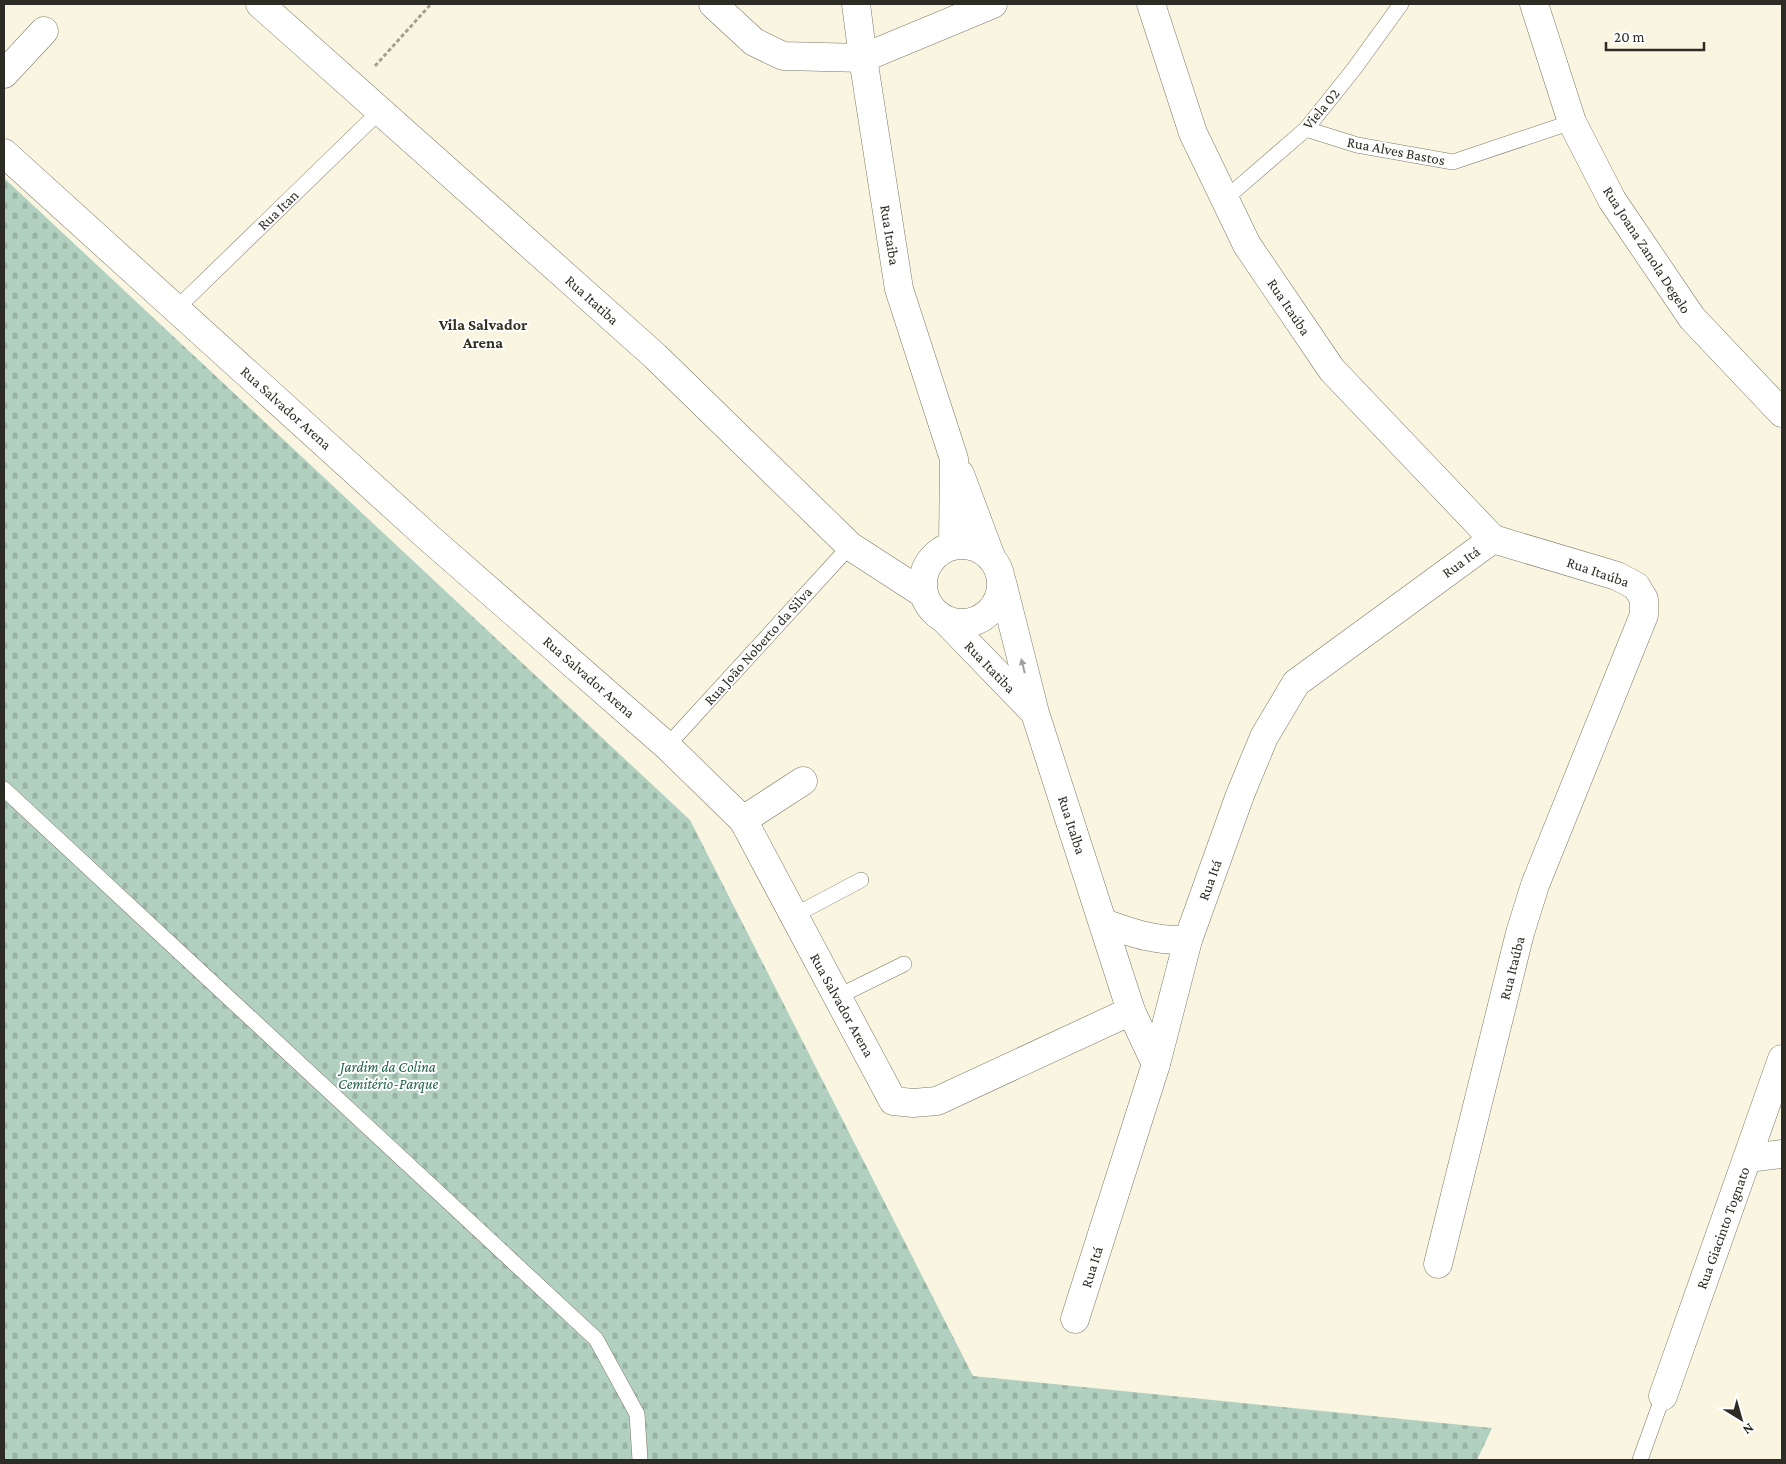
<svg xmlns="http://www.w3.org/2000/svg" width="1786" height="1464" viewBox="0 0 1786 1464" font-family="'Crimson Pro',serif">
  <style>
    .cemetery { fill: url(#cemetery-stones) }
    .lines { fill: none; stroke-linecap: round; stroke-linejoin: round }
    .service-casing { stroke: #7c7866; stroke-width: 16 }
    .minor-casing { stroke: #7c7866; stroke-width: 29 }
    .tertiary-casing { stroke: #7c7866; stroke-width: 29 }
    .path { stroke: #a4a192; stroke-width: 3; stroke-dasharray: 4 2.5; stroke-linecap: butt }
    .service { stroke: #fff; stroke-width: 15 }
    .minor { stroke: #fff; stroke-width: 28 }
    .tertiary { stroke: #fff; stroke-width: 28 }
    .oneway { fill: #a0a09c }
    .labels { text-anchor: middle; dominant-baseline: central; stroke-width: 4; stroke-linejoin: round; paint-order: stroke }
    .street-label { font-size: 15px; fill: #2d2c24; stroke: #fff }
    .park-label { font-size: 15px; font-style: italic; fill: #226449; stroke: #fff }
    .neighbourhood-label { font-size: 16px; font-weight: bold; fill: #343020; stroke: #fff }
  </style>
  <defs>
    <pattern id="cemetery-stones" width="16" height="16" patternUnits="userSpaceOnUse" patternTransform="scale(1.25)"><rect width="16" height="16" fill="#b1d0c0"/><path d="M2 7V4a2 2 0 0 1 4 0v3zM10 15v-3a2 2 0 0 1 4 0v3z" fill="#99b3a5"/></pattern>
  </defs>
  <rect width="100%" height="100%" fill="#f9f5e0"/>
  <polygon class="cemetery" points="4,178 690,820 973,1376 1492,1428 1477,1460 4,1460"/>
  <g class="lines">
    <defs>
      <g id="service">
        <polyline points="1306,129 1357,145 1453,162 1572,122"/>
        <polyline points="1225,199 1306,129 1354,69 1401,4"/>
        <polyline points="176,309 380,111"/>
        <polyline points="667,746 850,546"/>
        <polyline points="4,789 596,1339 637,1414 640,1460"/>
        <polyline points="793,916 861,880"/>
        <polyline points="837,997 904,964"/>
        <polyline points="1640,1460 1663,1396"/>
      </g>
      <g id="minor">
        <polyline points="260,4 655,356 850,546 924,594"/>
        <polyline points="713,4 754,42 783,56 863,58 993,4"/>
        <polyline points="856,4 863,58 899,289 954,459 953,545"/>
        <polyline points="1151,4 1193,133 1247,245 1332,370 1493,539 1617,576 1636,586 1644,599 1644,615 1535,885 1520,933 1438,1264"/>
        <polyline points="4,74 44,31"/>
        <polyline points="4,153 429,538 667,746 743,820 893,1101 913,1103 937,1101 1131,1011"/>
        <polyline points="960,474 991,557"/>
        <circle cx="962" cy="584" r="39"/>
        <polyline points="1002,582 1035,713 1131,1011 1156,1064"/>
        <polyline points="945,620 1034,712"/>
        <polyline points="743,820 803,781"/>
        <path d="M1104 923C1135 934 1154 941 1188 940"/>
        <polyline points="1748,1158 1782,1154"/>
        <polyline points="1075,1319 1156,1064 1188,940 1240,795 1264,737 1296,683 1493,539"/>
        <polyline points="1663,1396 1782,1059"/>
      </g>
      <polyline id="tertiary" points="1534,4 1572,122 1612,200 1692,318 1782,413"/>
    </defs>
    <use href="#service" class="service-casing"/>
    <use href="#minor" class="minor-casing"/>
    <use href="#tertiary" class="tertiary-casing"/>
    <polyline class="path" points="375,66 431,4"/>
    <use href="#service" class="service"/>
    <use href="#minor" class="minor"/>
    <use href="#tertiary" class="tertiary"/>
  </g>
  <defs><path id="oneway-solid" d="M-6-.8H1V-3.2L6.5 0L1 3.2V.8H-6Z" transform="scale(1.25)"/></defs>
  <use class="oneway" href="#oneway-solid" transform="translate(1023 666) rotate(-104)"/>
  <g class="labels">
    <g class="street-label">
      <text transform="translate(1321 109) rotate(-50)">Viela 02</text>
      <text transform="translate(1396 151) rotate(11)">Rua Alves Bastos</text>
      <text transform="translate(278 210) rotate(-44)">Rua Itan</text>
      <text transform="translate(890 235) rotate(81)">Rua Itaiba</text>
      <text transform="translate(1647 250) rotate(57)">Rua Joana Zanola Degelo</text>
      <text transform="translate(592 300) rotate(42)">Rua Itatiba</text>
      <text transform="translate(1289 307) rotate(56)">Rua Itaúba</text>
      <text transform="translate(286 408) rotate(42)">Rua Salvador Arena</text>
      <text transform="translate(1461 562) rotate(-36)">Rua Itá</text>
      <text transform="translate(1598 572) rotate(19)">Rua Itaúba</text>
      <text transform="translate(758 646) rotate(-48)">Rua João Noberto da Silva</text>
      <text transform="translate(990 667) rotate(46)">Rua Itatiba</text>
      <text transform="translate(589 677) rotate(41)">Rua Salvador Arena</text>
      <text transform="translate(1072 825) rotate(72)">Rua Italba</text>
      <text transform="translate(1210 880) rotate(-70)">Rua Itá</text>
      <text transform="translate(1512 968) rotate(-76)">Rua Itaúba</text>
      <text transform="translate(842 1005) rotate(61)">Rua Salvador Arena</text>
      <text transform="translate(1723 1228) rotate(-70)">Rua Giacinto Tognato</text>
      <text transform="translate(1092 1267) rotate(-73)">Rua Itá</text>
    </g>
    <g class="park-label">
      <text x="388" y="1067">Jardim da Colina<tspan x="388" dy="17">Cemitério-Parque</tspan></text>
    </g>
    <g class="neighbourhood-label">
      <text x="483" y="324">Vila Salvador<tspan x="483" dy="18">Arena</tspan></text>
    </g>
  </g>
  <rect width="1786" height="1464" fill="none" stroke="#2d2c24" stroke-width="10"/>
  <g transform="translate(1741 1419) rotate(143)" stroke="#ffffff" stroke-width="4" paint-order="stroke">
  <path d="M0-4L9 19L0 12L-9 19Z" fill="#2d2c24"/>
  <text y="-8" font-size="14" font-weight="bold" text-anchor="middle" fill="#2d2c24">N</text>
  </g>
  <path d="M1606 42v8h98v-8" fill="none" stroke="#2d2c24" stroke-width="2.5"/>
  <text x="1614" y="42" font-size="15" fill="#2d2c24" stroke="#ffffff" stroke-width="4" paint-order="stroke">20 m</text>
</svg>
